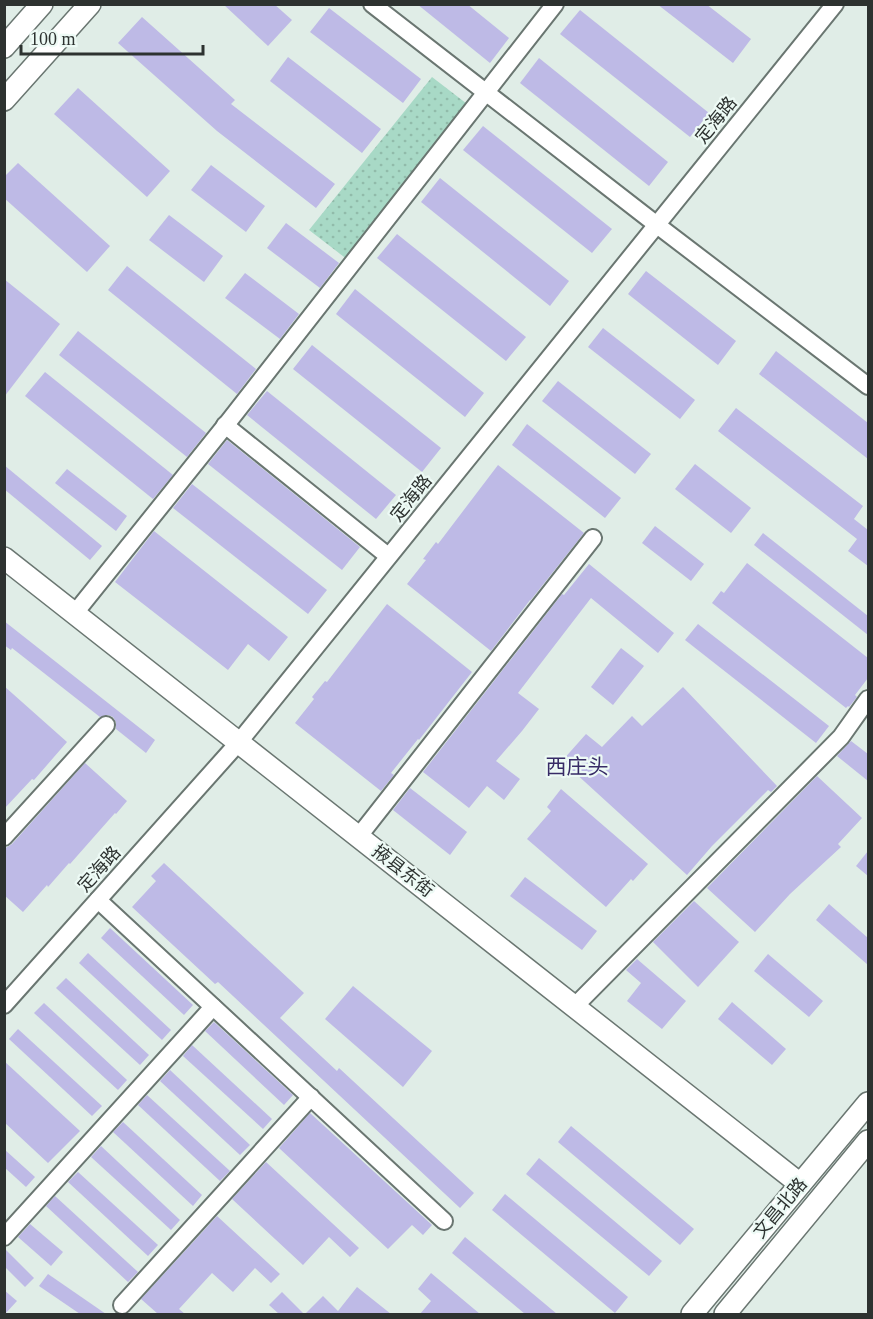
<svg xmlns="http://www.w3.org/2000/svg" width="873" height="1319" viewBox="0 0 873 1319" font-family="'Times New Roman','Noto Sans SC',serif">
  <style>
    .garden { fill: url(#garden-dots) }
    .building { fill: #bebae6 }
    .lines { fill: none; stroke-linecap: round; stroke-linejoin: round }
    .minor-casing { stroke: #6a7671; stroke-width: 20 }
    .major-casing { stroke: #6a7671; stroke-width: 24 }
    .minor { stroke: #fff; stroke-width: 16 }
    .major { stroke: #fff; stroke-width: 21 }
    .labels { text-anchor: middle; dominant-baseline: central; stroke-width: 4.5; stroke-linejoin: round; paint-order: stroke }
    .street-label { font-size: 18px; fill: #2d3230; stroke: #edfaf5 }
    .quarter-label { font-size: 21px; fill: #372b66; stroke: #edfaf5 }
  </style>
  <defs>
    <pattern id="garden-dots" width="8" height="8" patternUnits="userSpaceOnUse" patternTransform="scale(1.5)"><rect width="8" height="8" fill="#a8d9c6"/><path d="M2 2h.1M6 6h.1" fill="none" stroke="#91bbaa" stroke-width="1.8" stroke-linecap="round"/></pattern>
  </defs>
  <rect width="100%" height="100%" fill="#e0ede7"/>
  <polygon class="garden" points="432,77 471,107 348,260 309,230"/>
  <g class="building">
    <polygon points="223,4 274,4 292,20 268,46"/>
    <polygon points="417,4 467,4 509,38 490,63"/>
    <polygon points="657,4 706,4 751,39 733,63"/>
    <polygon points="329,8 421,79 403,103 310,32"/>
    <polygon points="580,10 709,113 690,137 560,34"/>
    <polygon points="142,17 235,100 231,104 335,184 316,208 217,131 118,43"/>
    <polygon points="288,57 381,129 362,153 270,81"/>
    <polygon points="539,58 668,162 649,186 520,83"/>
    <polygon points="78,88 170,171 147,197 54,114"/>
    <polygon points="483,126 612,229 592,253 463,150"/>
    <polygon points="18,163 110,246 87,272 4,198 4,177"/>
    <polygon points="211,165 265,206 246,232 191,190"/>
    <polygon points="440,178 569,281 550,306 421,202"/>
    <polygon points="169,215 223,256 204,282 149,240"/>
    <polygon points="286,223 339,263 320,288 267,248"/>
    <polygon points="397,234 526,337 506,361 377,258"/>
    <polygon points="127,266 256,369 237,394 108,290"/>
    <polygon points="646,271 736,341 718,365 628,294"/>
    <polygon points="245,273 299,314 280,339 225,298"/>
    <polygon points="4,279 60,324 4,397"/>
    <polygon points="355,289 484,393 465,417 336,314"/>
    <polygon points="603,328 695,400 680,419 588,347"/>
    <polygon points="78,331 206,433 187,457 59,355"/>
    <polygon points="312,345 441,448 422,472 293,369"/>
    <polygon points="776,351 868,423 868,459 759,374"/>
    <polygon points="45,372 173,475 153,499 25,396"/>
    <polygon points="558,381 651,454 635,474 542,401"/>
    <polygon points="267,391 396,495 376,519 247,415"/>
    <polygon points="736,408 863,506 854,519 868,530 868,566 848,551 857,539 718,431"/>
    <polygon points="527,424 621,498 605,518 512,445"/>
    <polygon points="227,440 360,547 342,570 208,464"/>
    <polygon points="695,464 751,508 731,533 675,489"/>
    <polygon points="4,465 102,546 90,560 4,489"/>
    <polygon points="498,465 584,533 530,601 530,600 491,651 407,584 426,560 423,559 436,542 438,544"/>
    <polygon points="67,469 127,516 116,531 55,483"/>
    <polygon points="192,484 327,590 308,614 173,508"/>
    <polygon points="655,526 704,564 691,581 642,543"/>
    <polygon points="154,531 288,637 269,661 248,644 228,670 115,582"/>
    <polygon points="763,533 868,616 868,635 754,545"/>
    <polygon points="747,563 868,658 868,678 855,695 857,697 849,707 848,706 846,708 712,603 721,591 724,593"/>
    <polygon points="589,564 674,633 658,653 591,598 518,693 539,709 522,731 496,761 520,779 504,800 487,786 469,808 423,772 562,594 564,595"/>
    <polygon points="387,604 472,672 419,740 418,739 391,773 394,775 381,791 295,723 314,699 312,697 325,681 327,682"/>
    <polygon points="4,621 155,740 146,753 116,729 116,722 113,717 108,715 100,717 12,648 11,650 4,645"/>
    <polygon points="698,624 829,726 816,743 685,640"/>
    <polygon points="621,648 644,666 613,705 591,687"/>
    <polygon points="4,686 67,742 34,780 32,779 4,809"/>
    <polygon points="683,687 777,786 771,792 768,790 712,846 687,875 562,761 586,734 602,747 632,716 642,726"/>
    <polygon points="851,741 868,754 868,781 837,756"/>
    <polygon points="85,763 127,801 116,814 115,813 70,864 69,863 48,887 47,885 23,912 4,895 4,849 12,844"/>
    <polygon points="817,776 862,818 838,844 841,847 790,894 755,932 707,888"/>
    <polygon points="410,788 467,832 450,855 393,810"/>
    <polygon points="561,789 648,864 633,881 631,879 606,907 527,839 551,811 547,807"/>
    <polygon points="868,851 868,876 856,866"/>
    <polygon points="164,863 304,993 280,1018 337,1071 339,1068 474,1193 460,1208 218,982 215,984 132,907 156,881 151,876"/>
    <polygon points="525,877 597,931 582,950 510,896"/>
    <polygon points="694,901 739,942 698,987 653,942"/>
    <polygon points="829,904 868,938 868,965 816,920"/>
    <polygon points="110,928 193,1005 184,1015 101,938"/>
    <polygon points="88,953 171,1030 162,1040 79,963"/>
    <polygon points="768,954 823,1001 809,1017 754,971"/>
    <polygon points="637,959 686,1001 662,1029 627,1001 641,983 626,970"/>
    <polygon points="66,978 149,1055 140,1065 56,988"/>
    <polygon points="353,986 432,1051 403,1087 325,1019"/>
    <polygon points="732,1002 786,1049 772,1065 718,1019"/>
    <polygon points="44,1003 127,1080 118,1090 34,1013"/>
    <polygon points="214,1022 293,1095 284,1105 205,1031"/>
    <polygon points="18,1029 102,1106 92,1116 9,1039"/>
    <polygon points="192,1045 272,1119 263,1129 183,1056"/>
    <polygon points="4,1061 80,1131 48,1163 4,1122"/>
    <polygon points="170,1070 250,1145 240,1155 160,1081"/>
    <polygon points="147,1095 230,1171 220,1181 138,1105"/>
    <polygon points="310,1113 432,1225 423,1235 412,1225 388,1249 279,1148"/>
    <polygon points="123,1122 202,1195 193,1206 113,1132"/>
    <polygon points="571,1126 694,1229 680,1245 558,1142"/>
    <polygon points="101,1146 180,1220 171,1230 91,1157"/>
    <polygon points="4,1149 35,1177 26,1187 4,1167"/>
    <polygon points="539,1158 662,1261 649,1276 526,1174"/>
    <polygon points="266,1162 359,1248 350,1257 329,1237 303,1265 232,1199"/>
    <polygon points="78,1172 158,1245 148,1256 68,1182"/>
    <polygon points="505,1194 628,1297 615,1313 492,1210"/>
    <polygon points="55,1196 138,1272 128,1282 46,1206"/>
    <polygon points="217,1216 280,1274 271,1283 255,1268 233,1292 212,1273 179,1309 185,1314 158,1314 141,1299"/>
    <polygon points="30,1224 63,1252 51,1266 18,1237"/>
    <polygon points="465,1237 557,1314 525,1314 452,1253"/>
    <polygon points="4,1248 34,1278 25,1287 4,1266"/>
    <polygon points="431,1273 480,1314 420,1314 431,1301 418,1289"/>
    <polygon points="48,1274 106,1314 80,1314 39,1286"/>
    <polygon points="357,1287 391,1314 305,1314 323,1296 338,1311"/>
    <polygon points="4,1290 17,1301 5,1314 4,1314"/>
    <polygon points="282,1292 304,1314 279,1314 269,1305"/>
  </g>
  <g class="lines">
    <defs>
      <g id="minor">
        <polyline points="372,4 657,225 868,386"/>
        <polyline points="225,425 388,556"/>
        <polyline points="75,613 229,421 555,4"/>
        <polyline points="359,836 593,538"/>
        <polyline points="4,837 106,725"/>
        <polyline points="98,900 444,1221"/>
        <polyline points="4,1005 239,742 835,4"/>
        <polyline points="575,1006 841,737 868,699"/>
        <polyline points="4,1237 213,1007"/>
        <polyline points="122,1305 311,1097"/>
      </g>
      <g id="major">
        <polyline points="4,47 42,4"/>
        <polyline points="4,100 90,4"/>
        <polyline points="4,558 800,1184"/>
        <polyline points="692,1314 868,1103"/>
        <polyline points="725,1314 868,1141"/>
      </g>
    </defs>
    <use href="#minor" class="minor-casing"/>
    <use href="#major" class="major-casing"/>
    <use href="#minor" class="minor"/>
    <use href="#major" class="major"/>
  </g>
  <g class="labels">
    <g class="street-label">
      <text transform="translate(716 120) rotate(-51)">定海路</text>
      <text transform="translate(411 498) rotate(-51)">定海路</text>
      <text transform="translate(99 869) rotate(-48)">定海路</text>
      <text transform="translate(403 871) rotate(38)">掖县东街</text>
      <text transform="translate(780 1208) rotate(-50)">文昌北路</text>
    </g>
    <g class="quarter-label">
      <text x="577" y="767">西庄头</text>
    </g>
  </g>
  <rect width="873" height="1319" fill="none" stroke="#2d3230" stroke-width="12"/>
  <path d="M21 45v9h182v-9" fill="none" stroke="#2d3230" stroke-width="3"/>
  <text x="30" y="45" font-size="18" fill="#2d3230" stroke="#edfaf5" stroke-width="4.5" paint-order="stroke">100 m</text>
</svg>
